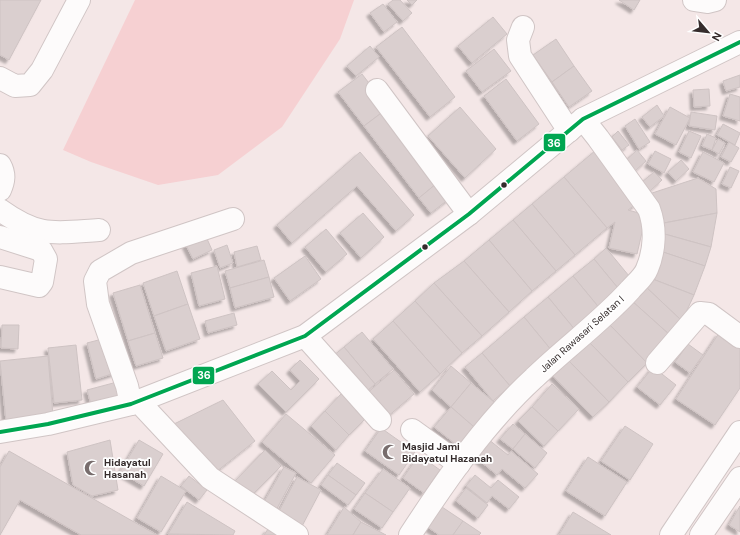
<svg xmlns="http://www.w3.org/2000/svg" width="740" height="535" viewBox="0 0 740 535" font-family="'DM Sans',sans-serif">
  <style>
    .green { fill: #f6d0d2 }
    .building { fill: #dacfcf; stroke: #cec3c3; filter: url(#shadow) }
    .lines { fill: none; stroke-linecap: round; stroke-linejoin: round }
    .minor-casing { stroke: #d0c5c5; stroke-width: 24 }
    .major-casing { stroke: #d0c5c5; stroke-width: 24 }
    .minor { stroke: #fdfbfb; stroke-width: 22 }
    .major { stroke: #fdfbfb; stroke-width: 22 }
    .bus-1-casing { stroke: #fff; stroke-width: 7 }
    .bus-1 { stroke: #00a651; stroke-width: 4 }
    .bus-dot { fill: #352c2c; stroke: #fff; stroke-width: 1.5 }
    .labels { text-anchor: middle; dominant-baseline: central; stroke-width: 3.5; stroke-linejoin: round; paint-order: stroke }
    .street-label { font-size: 10px; fill: #352c2c; stroke: #fff }
    .poi-label { font-size: 10px; font-weight: bold; fill: #352c2c; stroke: #fff; text-anchor: start }
    .line-badge { stroke: #fff; stroke-width: 1.5 }
    .badge-label { font-size: 11px; text-anchor: middle; font-weight: bold; fill: #fff }
  </style>
  <defs>
    <filter id="shadow"><feDropShadow dx="-3.5" dy="3.5" stdDeviation="1" flood-color="#0004"/></filter>
  </defs>
  <rect width="100%" height="100%" fill="#f4e7e7"/>
  <polygon class="green" points="135,0 354,0 340,39 282,127 218,175 158,185 91,162 63,150"/>
  <g class="building">
    <polygon points="0,0 41,0 9,60 0,55"/>
    <polygon points="393,0 400,0 412,13 403,21 388,4"/>
    <polygon points="407,0 417,0 412,5"/>
    <polygon points="619,0 640,0 634,10"/>
    <polygon points="383,4 397,22 384,32 370,13"/>
    <polygon points="493,17 507,34 472,63 458,46"/>
    <polygon points="402,27 455,97 430,117 376,47"/>
    <polygon points="556,39 574,66 552,82 533,55"/>
    <polygon points="370,46 379,57 356,76 347,66"/>
    <polygon points="494,49 511,71 482,92 466,71"/>
    <polygon points="574,66 592,91 569,107 552,82"/>
    <polygon points="362,74 388,108 364,126 338,92"/>
    <polygon points="740,75 740,87 726,91 723,81"/>
    <polygon points="506,79 539,124 517,141 484,96"/>
    <polygon points="709,89 710,106 694,107 693,90"/>
    <polygon points="730,94 740,97 740,121 723,116"/>
    <polygon points="657,105 664,116 650,127 642,117"/>
    <polygon points="460,107 496,149 465,178 428,136"/>
    <polygon points="670,107 690,118 676,145 655,134"/>
    <polygon points="388,108 442,179 419,198 364,126"/>
    <polygon points="691,112 717,116 715,130 689,126"/>
    <polygon points="635,119 650,142 639,149 625,126"/>
    <polygon points="723,124 740,133 735,145 717,135"/>
    <polygon points="618,131 629,145 622,150 612,137"/>
    <polygon points="689,131 701,136 691,158 679,152"/>
    <polygon points="707,134 716,138 712,150 702,146"/>
    <polygon points="718,139 725,143 719,154 712,150"/>
    <polygon points="729,142 739,148 731,162 721,157"/>
    <polygon points="596,150 639,202 628,210 646,215 637,254 609,248 615,222 607,228 564,177"/>
    <polygon points="637,150 646,161 634,172 625,161"/>
    <polygon points="655,151 671,159 664,173 648,164"/>
    <polygon points="360,152 414,215 396,231 357,186 292,243 277,225"/>
    <polygon points="703,152 724,163 714,182 693,172"/>
    <polygon points="681,160 689,169 676,181 668,172"/>
    <polygon points="730,167 739,171 731,188 722,184"/>
    <polygon points="654,172 662,180 650,191 642,182"/>
    <polygon points="564,177 607,228 575,255 532,204"/>
    <polygon points="698,178 716,189 717,213 664,223 646,195"/>
    <polygon points="442,179 454,195 431,213 419,198"/>
    <polygon points="532,204 575,255 556,271 513,220"/>
    <polygon points="363,213 384,237 361,258 340,233"/>
    <polygon points="717,213 711,247 661,233 664,223"/>
    <polygon points="513,220 556,271 532,291 489,240"/>
    <polygon points="326,229 347,254 326,272 305,247"/>
    <polygon points="204,232 212,250 193,259 184,241"/>
    <polygon points="661,233 711,247 705,266 660,251"/>
    <polygon points="489,240 532,291 509,312 464,261"/>
    <polygon points="227,245 233,263 220,268 214,250"/>
    <polygon points="257,246 261,260 237,267 234,252"/>
    <polygon points="606,248 634,282 622,293 594,259"/>
    <polygon points="660,251 705,266 694,295 650,278"/>
    <polygon points="305,256 321,279 290,301 274,278"/>
    <polygon points="594,259 622,293 601,310 573,276"/>
    <polygon points="264,260 269,277 230,288 225,271"/>
    <polygon points="464,261 509,312 482,336 434,283"/>
    <polygon points="217,266 225,299 199,306 191,273"/>
    <polygon points="177,271 188,304 154,316 143,283"/>
    <polygon points="573,276 601,310 576,331 548,297"/>
    <polygon points="269,277 274,297 235,308 230,288"/>
    <polygon points="650,278 694,295 682,321 646,287"/>
    <polygon points="434,283 482,336 462,353 415,301"/>
    <polygon points="140,285 155,333 128,341 113,293"/>
    <polygon points="646,287 682,321 671,336 632,301"/>
    <polygon points="548,297 576,331 552,351 524,317"/>
    <polygon points="415,301 462,353 440,374 393,321"/>
    <polygon points="632,301 671,336 647,363 606,321"/>
    <polygon points="188,304 200,339 166,351 154,316"/>
    <polygon points="234,313 237,325 208,333 205,321"/>
    <polygon points="524,317 552,351 510,386 482,353"/>
    <polygon points="393,321 440,374 420,392 373,339"/>
    <polygon points="606,321 647,363 628,382 587,340"/>
    <polygon points="2,325 19,325 18,349 1,348"/>
    <polygon points="362,332 393,369 375,384 344,347"/>
    <polygon points="155,333 163,358 136,366 128,341"/>
    <polygon points="719,333 740,347 740,388 715,425 676,399"/>
    <polygon points="106,338 115,373 96,379 87,343"/>
    <polygon points="587,340 628,382 609,402 568,360"/>
    <polygon points="688,344 703,355 690,373 675,362"/>
    <polygon points="76,345 82,400 54,403 48,348"/>
    <polygon points="344,347 375,384 365,393 333,356"/>
    <polygon points="482,353 510,386 493,401 465,367"/>
    <polygon points="48,356 53,416 6,421 0,361"/>
    <polygon points="300,360 319,379 286,412 258,384 272,371 291,390 300,381 290,370"/>
    <polygon points="568,360 609,402 593,417 552,375"/>
    <polygon points="451,366 471,383 451,407 432,390"/>
    <polygon points="653,367 676,385 660,405 637,387"/>
    <polygon points="394,370 414,394 386,418 366,394"/>
    <polygon points="117,382 122,401 92,408 87,390"/>
    <polygon points="471,383 494,402 474,427 451,407"/>
    <polygon points="552,384 579,409 558,431 532,407"/>
    <polygon points="341,394 366,418 349,435 325,411"/>
    <polygon points="223,400 255,441 211,476 172,425"/>
    <polygon points="451,407 474,427 458,446 434,427"/>
    <polygon points="532,407 558,431 544,446 518,421"/>
    <polygon points="325,411 349,435 336,450 311,426"/>
    <polygon points="286,414 335,455 311,483 262,442"/>
    <polygon points="513,424 525,434 513,449 500,439"/>
    <polygon points="625,426 653,444 630,480 601,461"/>
    <polygon points="381,428 415,452 399,475 365,451"/>
    <polygon points="525,434 547,453 535,468 513,449"/>
    <polygon points="488,439 508,455 511,451 538,474 525,488 502,469 497,475 474,456"/>
    <polygon points="110,440 118,490 92,496 73,485 67,452"/>
    <polygon points="139,440 163,454 144,486 120,472"/>
    <polygon points="265,450 281,466 248,499 232,484"/>
    <polygon points="9,451 157,535 81,535 20,500 0,535 0,467"/>
    <polygon points="419,455 440,470 424,493 403,478"/>
    <polygon points="588,457 627,482 605,516 566,491"/>
    <polygon points="337,463 365,483 356,495 328,475"/>
    <polygon points="284,467 296,473 273,516 260,509"/>
    <polygon points="383,469 410,488 393,512 365,493"/>
    <polygon points="328,475 356,495 348,505 321,485"/>
    <polygon points="475,475 491,488 498,480 519,497 509,509 492,496 487,503 466,486"/>
    <polygon points="161,476 186,491 161,532 137,518"/>
    <polygon points="189,476 207,490 199,500 181,486"/>
    <polygon points="297,477 321,490 301,528 277,515"/>
    <polygon points="466,488 488,505 478,518 456,501"/>
    <polygon points="365,493 393,512 382,528 354,509"/>
    <polygon points="187,502 235,531 233,535 168,534"/>
    <polygon points="439,505 463,521 453,535 439,535 425,525"/>
    <polygon points="740,506 740,532 729,525"/>
    <polygon points="344,507 361,522 353,535 327,535"/>
    <polygon points="573,512 611,535 559,535"/>
    <polygon points="463,521 481,533 479,535 453,535"/>
    <polygon points="361,522 386,535 353,535"/>
    <polygon points="268,529 277,535 264,535"/>
  </g>
  <g class="lines">
    <defs>
      <g id="minor">
        <polyline points="694,0 707,2 715,0"/>
        <polyline points="523,27 518,40 520,56 569,131"/>
        <polyline points="0,78 15,86 30,85 42,70 79,0"/>
        <polyline points="377,90 469,214"/>
        <path d="M0 165C5 174 4 181 0 190"/>
        <path d="M0 210C39 238 54 233 99 230"/>
        <polyline points="0,237 41,250 46,259 42,282 39,286 0,277"/>
        <polyline points="305,336 380,420"/>
        <polyline points="657,363 700,313 709,314 740,337"/>
        <polyline points="138,401 210,478 297,535"/>
        <polyline points="131,404 127,386 98,304 95,281 100,271 131,253 233,219"/>
        <polyline points="412,430 459,464"/>
        <path d="M410 535C446 480 485 423 534 378 565 348 601 322 630 290 636 283 644 277 647 269 655 250 656 228 649 209L598 138 583 119"/>
        <polyline points="671,535 740,432"/>
        <polyline points="701,535 740,478"/>
      </g>
      <polyline id="major" points="0,432 48,424 131,404 305,336 469,214 583,119 740,42"/>
    </defs>
    <use href="#minor" class="minor-casing"/>
    <use href="#major" class="major-casing"/>
    <use href="#minor" class="minor"/>
    <use href="#major" class="major"/>
    <defs>
      <polyline id="bus-1" points="0,432 48,424 131,404 305,336 469,214 583,119 740,42"/>
    </defs>
    <use href="#bus-1" class="bus-1-casing"/>
    <use href="#bus-1" class="bus-1"/>
  </g>
  <defs>
    <symbol id="mosque-bare" viewBox="-9 -9 18 18"><path d="M3.5-4.9A6 6 0 1 0 3.5 4.9A5 5 0 1 1 3.5-4.9Z" fill="#786d6d" stroke="#fff" stroke-width="2.5" paint-order="stroke"/></symbol>
  </defs>
  <g fill-rule="evenodd">
    <use href="#mosque-bare" x="379" y="441" width="22" height="22"/>
    <use href="#mosque-bare" x="81" y="457" width="22" height="22"/>
  </g>
  <g class="bus-dot">
    <circle cx="504" cy="185" r="3.5"/>
    <circle cx="425" cy="247" r="3.5"/>
  </g>
  <g class="labels">
    <g class="street-label">
      <text transform="translate(582 334) rotate(-42)">Jalan Rawasari Selatan I</text>
    </g>
    <g class="poi-label">
      <text x="402" y="446">Masjid Jami<tspan x="402" dy="12">Bidayatul Hazanah</tspan></text>
      <text x="104" y="462">Hidayatul<tspan x="104" dy="12">Hasanah</tspan></text>
    </g>
  </g>
  <g class="line-badge">
    <rect x="543" y="133" width="23" height="19" rx="4" fill="#00a651"/>
    <rect x="192" y="366" width="23" height="19" rx="4" fill="#00a651"/>
  </g>
  <g class="badge-label">
    <text x="554" y="147">36</text>
    <text x="204" y="379">36</text>
  </g>
  <g transform="translate(708 32) rotate(118)" stroke="#ffffff" stroke-width="3" paint-order="stroke">
  <path d="M0-3L7 15L0 10L-7 15Z" fill="#352c2c"/>
  <text y="-6" font-size="11" font-weight="bold" text-anchor="middle" fill="#352c2c">N</text>
  </g>
</svg>
